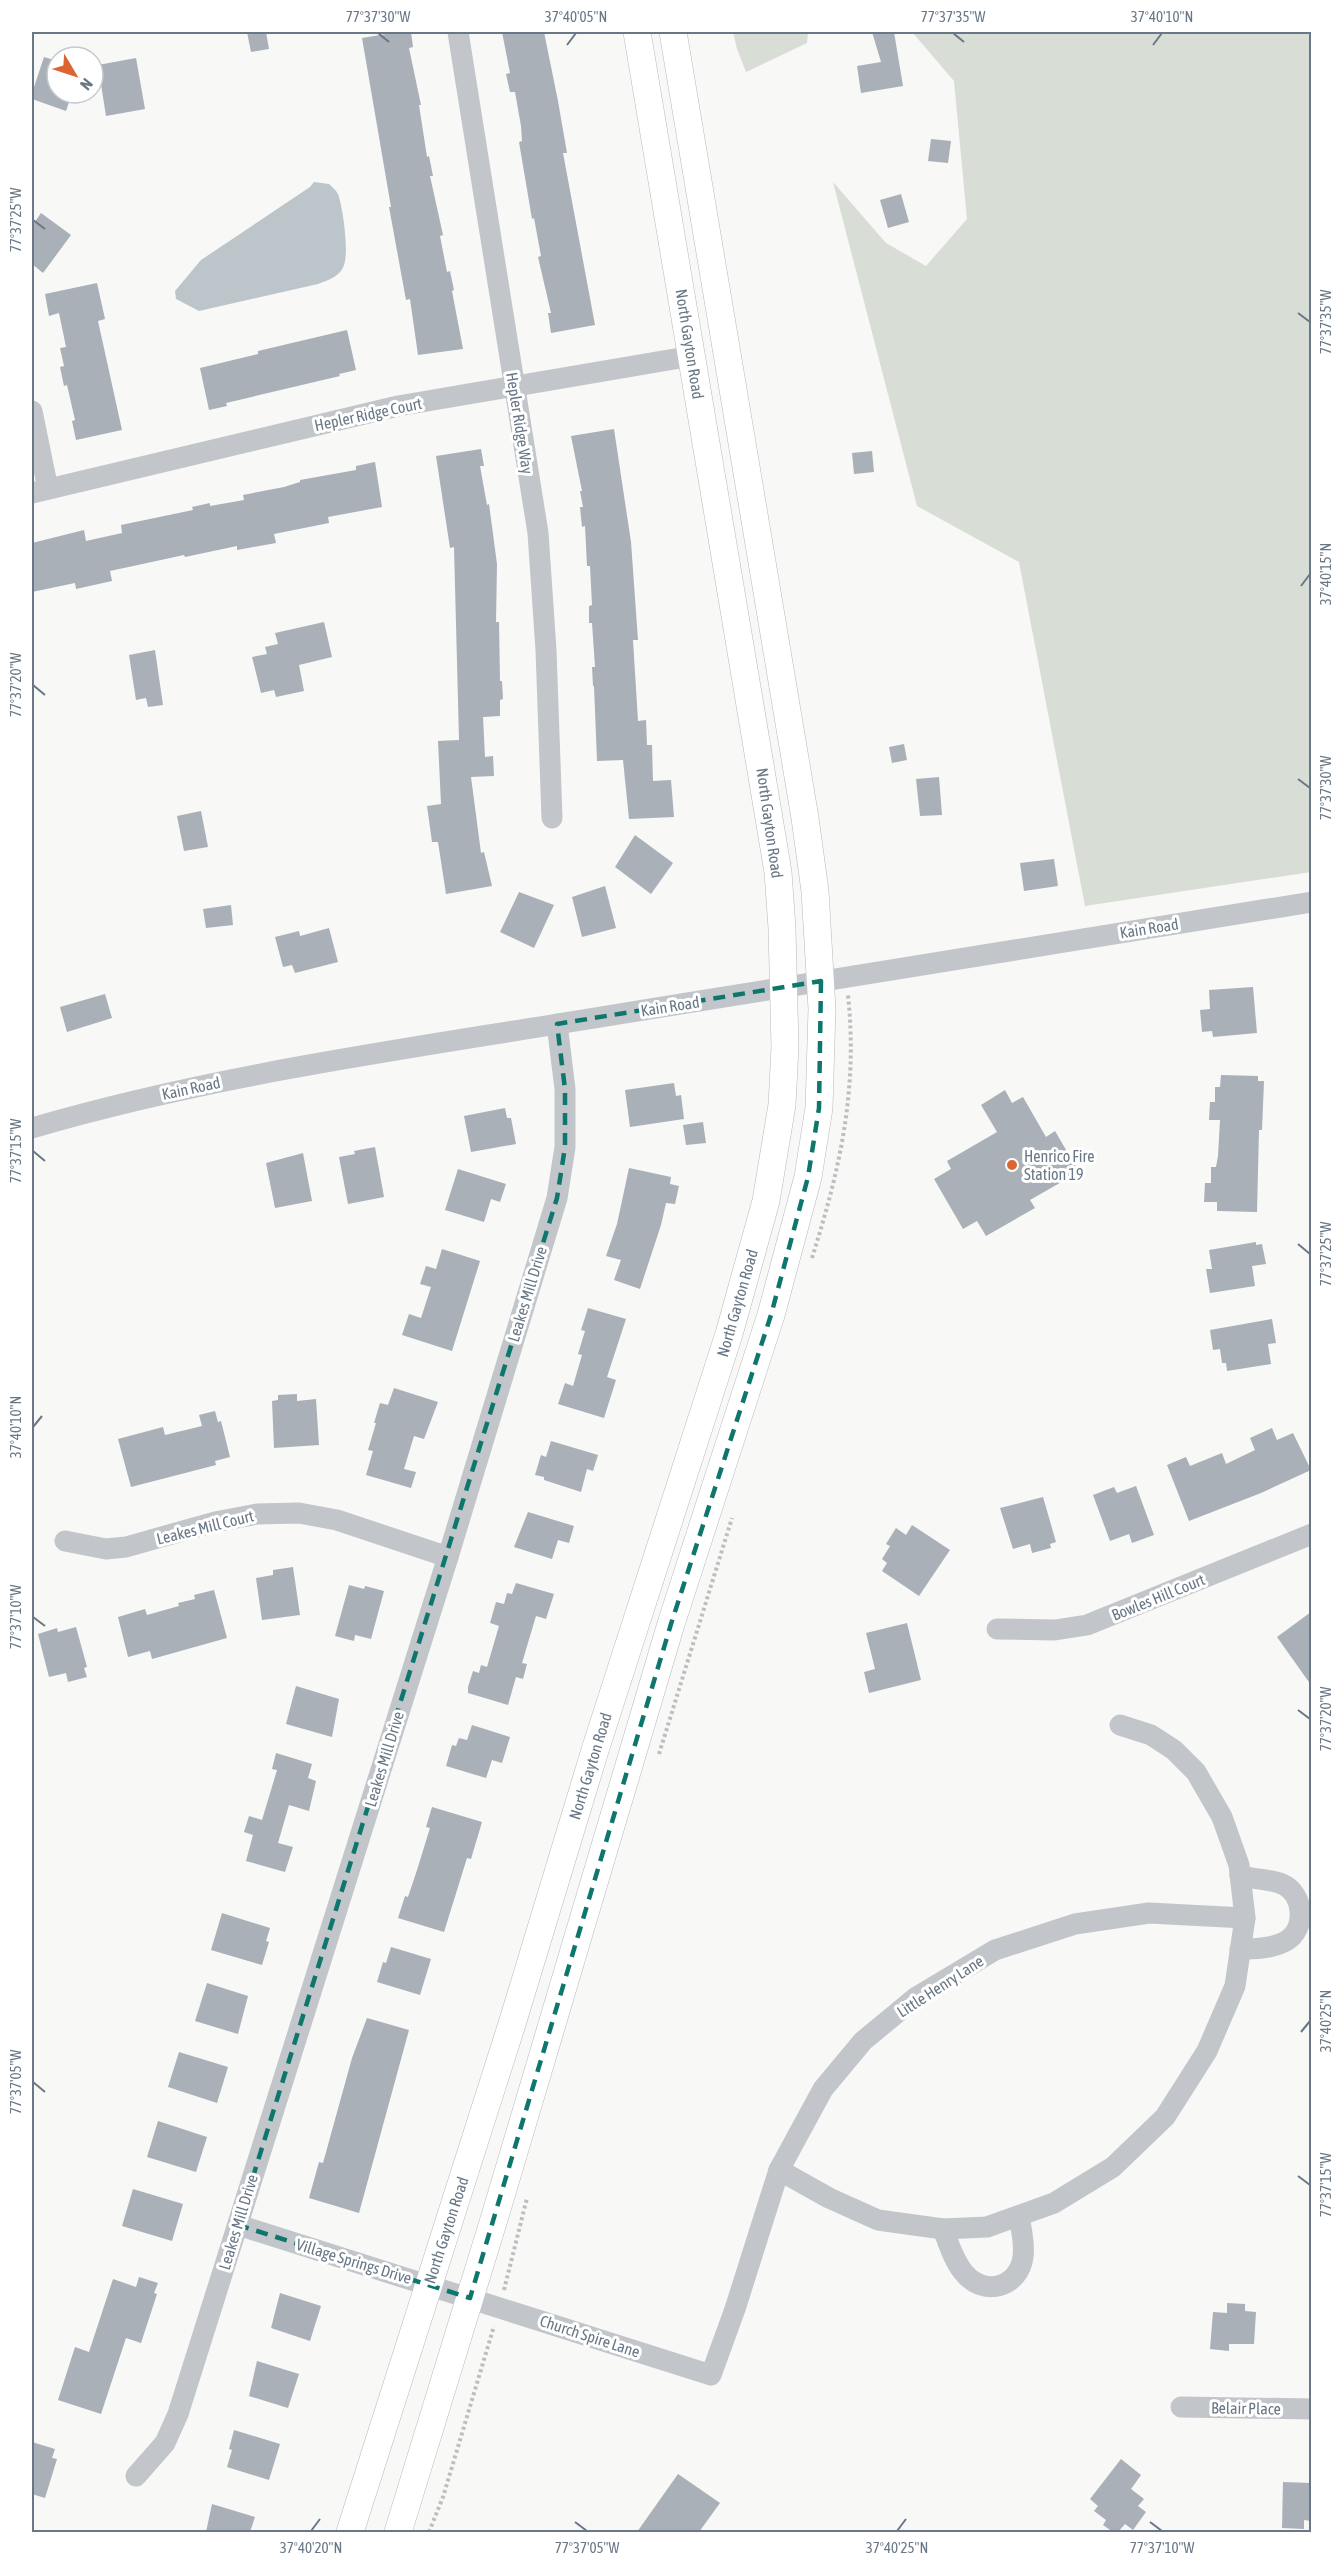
<svg xmlns="http://www.w3.org/2000/svg" width="1343" height="2564" viewBox="0 0 1343 2564" font-family="'Asap Condensed',sans-serif">
  <style>
    .green { fill: #d8ddd5 }
    .water { fill: #bbc5ca }
    .building { fill: #a9b0b7 }
    .lines { fill: none; stroke-linecap: round; stroke-linejoin: round }
    .major-casing { stroke: #b5b9bd; stroke-width: 28 }
    .path { stroke: #bcbec1; stroke-width: 4; stroke-dasharray: 3 3; stroke-linecap: butt }
    .minor { stroke: #c2c5c9; stroke-width: 21 }
    .major { stroke: #fff; stroke-width: 27 }
    .marked { fill: none; stroke: #0f766e; stroke-width: 4.5; stroke-dasharray: 12 8; stroke-linejoin: round }
    .ticks { fill: none; stroke: #697786; stroke-width: 2 }
    .poi-dot { fill: #dd6531; stroke: #fff; stroke-width: 2 }
    .labels { text-anchor: middle; dominant-baseline: central; stroke-width: 6; stroke-linejoin: round; paint-order: stroke }
    .street-label { font-size: 16px; fill: #697786; stroke: #fff }
    .poi-label { font-size: 16px; fill: #697786; stroke: #fff; text-anchor: start }
    .neatline { fill: none; stroke: #697786; stroke-width: 2 }
    .ticks-label { font-size: 15px; text-anchor: middle; fill: #697786 }
  </style>
  <rect width="100%" height="100%" fill="#f8f8f6"/>
  <g class="green">
    <polygon points="733,32 808,32 807,43 746,72 737,49"/>
    <polygon points="912,32 1311,32 1311,872 1085,906 1019,562 917,506 833,182 886,243 926,266 967,219 954,81"/>
  </g>
  <path class="water" d="M314 182 329 184C332 187 336 190 338 194 343 208 349 251 344 265 341 276 328 280 318 284L199 311 176 299 175 291 201 260 310 187Z"/>
  <g class="building">
    <polygon points="247,32 266,32 269,49 251,52"/>
    <polygon points="398,32 411,32 413,47 409,48 421,105 419,105 427,157 429,156 433,176 430,176 443,235 440,236 447,272 450,271 454,290 452,291 463,349 418,355 410,299 406,300 389,207 391,207 362,38"/>
    <polygon points="502,32 544,32 558,101 567,153 563,153 595,325 551,333 548,313 551,313 538,257 541,256 534,218 532,219 519,142 522,141 521,126 515,92 510,92 506,74 510,73"/>
    <polygon points="872,32 894,32 903,86 861,93 857,66 881,62"/>
    <polygon points="44,57 57,61 57,93 72,93 66,111 32,99 32,93"/>
    <polygon points="136,58 145,109 106,116 98,65"/>
    <polygon points="931,139 951,141 948,163 928,161"/>
    <polygon points="901,194 909,222 888,228 880,200"/>
    <polygon points="41,213 71,235 43,273 32,264 32,226"/>
    <polygon points="97,283 105,319 98,321 122,430 76,440 72,421 75,420 67,385 64,386 60,367 64,366 60,348 66,347 59,313 49,316 45,294"/>
    <polygon points="347,330 356,370 339,374 340,376 226,403 227,406 209,410 200,368 258,354 258,351"/>
    <polygon points="614,429 631,542 638,640 633,640 638,721 646,720 647,745 652,745 653,781 671,780 674,817 629,819 623,760 597,761 594,686 593,686 592,667 595,667 592,623 589,623 589,606 592,605 590,566 587,566 585,526 582,527 580,507 583,507 580,491 582,491 571,436"/>
    <polygon points="481,449 484,466 480,466 487,505 489,504 497,564 496,622 499,622 500,681 502,681 503,699 500,700 500,716 483,717 485,757 493,756 494,776 471,777 481,853 484,852 492,886 446,894 438,842 432,842 427,806 441,804 438,741 459,740 454,547 450,548 436,456"/>
    <polygon points="872,451 874,472 854,474 852,453"/>
    <polygon points="375,462 382,507 328,517 329,523 274,534 276,543 237,550 237,546 185,557 184,555 110,571 112,581 76,589 75,583 32,592 32,543 84,530 86,541 122,533 121,525 193,510 192,507 210,503 210,506 244,500 243,495 284,487 300,482 300,480 356,470 356,466"/>
    <polygon points="324,622 332,657 299,665 304,691 276,697 274,690 261,693 252,657 267,654 265,647 278,644 275,633"/>
    <polygon points="155,650 163,705 148,707 146,698 136,700 129,655"/>
    <polygon points="904,744 907,760 892,763 889,747"/>
    <polygon points="939,777 942,815 920,816 916,779"/>
    <polygon points="201,811 208,847 184,851 177,816"/>
    <polygon points="635,835 673,863 651,894 615,867"/>
    <polygon points="1054,859 1058,886 1024,891 1020,863"/>
    <polygon points="605,886 616,928 582,937 572,897"/>
    <polygon points="519,892 554,905 534,948 500,932"/>
    <polygon points="231,905 233,925 206,928 203,909"/>
    <polygon points="329,928 338,962 295,973 292,965 283,967 275,937 299,931 300,936"/>
    <polygon points="1253,987 1257,1033 1213,1037 1212,1031 1202,1032 1200,1010 1210,1009 1209,990"/>
    <polygon points="105,994 112,1018 67,1032 60,1007"/>
    <polygon points="1221,1075 1258,1076 1258,1081 1264,1081 1262,1130 1259,1130 1257,1212 1217,1211 1217,1202 1204,1202 1205,1183 1211,1183 1211,1167 1216,1167 1218,1156 1220,1120 1209,1120 1210,1102 1215,1102 1215,1087 1220,1087"/>
    <polygon points="674,1083 676,1096 681,1095 684,1119 630,1127 625,1090"/>
    <polygon points="1005,1090 1012,1103 1023,1097 1046,1137 1055,1131 1079,1172 1030,1200 1035,1208 986,1236 977,1221 963,1229 934,1179 951,1169 947,1161 997,1132 981,1105"/>
    <polygon points="505,1108 507,1118 511,1118 516,1144 471,1152 464,1116"/>
    <polygon points="703,1122 706,1143 686,1145 683,1125"/>
    <polygon points="375,1147 384,1197 348,1204 339,1157 355,1154 354,1151"/>
    <polygon points="303,1153 312,1201 275,1208 266,1163"/>
    <polygon points="629,1168 671,1177 670,1184 679,1186 675,1204 666,1203 661,1225 640,1289 614,1280 621,1260 606,1256 617,1224"/>
    <polygon points="458,1169 506,1184 500,1202 491,1199 484,1222 445,1210"/>
    <polygon points="1256,1242 1256,1245 1262,1244 1266,1264 1252,1266 1255,1286 1210,1293 1206,1269 1212,1269 1209,1250"/>
    <polygon points="442,1249 480,1261 452,1351 402,1335 409,1314 421,1318 431,1287 420,1284 426,1266 436,1269"/>
    <polygon points="588,1308 626,1319 607,1377 616,1380 604,1418 558,1404 565,1383 573,1386 582,1355 578,1354 585,1331 581,1330"/>
    <polygon points="1272,1319 1276,1343 1268,1344 1271,1364 1227,1371 1226,1363 1222,1363 1220,1349 1213,1350 1210,1330"/>
    <polygon points="394,1388 438,1402 424,1439 414,1436 404,1469 416,1472 411,1488 366,1475 373,1451 368,1450 376,1423 374,1423 380,1403 388,1405"/>
    <polygon points="297,1394 297,1401 316,1399 319,1445 274,1448 272,1401 278,1400 278,1395"/>
    <polygon points="215,1411 218,1422 221,1421 230,1457 215,1461 216,1465 131,1487 118,1439 163,1427 165,1435 202,1426 199,1415"/>
    <polygon points="1272,1428 1277,1440 1293,1433 1311,1470 1261,1493 1189,1521 1167,1465 1186,1457 1190,1466 1222,1453 1226,1464 1255,1450 1250,1438"/>
    <polygon points="551,1441 598,1455 593,1471 587,1469 581,1492 544,1480 544,1477 535,1475 541,1455 546,1457"/>
    <polygon points="1136,1486 1154,1535 1132,1543 1129,1534 1110,1541 1093,1495 1114,1487 1117,1493"/>
    <polygon points="1043,1497 1056,1542 1050,1544 1051,1548 1032,1553 1030,1544 1013,1549 1000,1508"/>
    <polygon points="528,1512 574,1526 569,1543 558,1540 552,1559 514,1547"/>
    <polygon points="912,1525 950,1550 919,1596 882,1571 887,1563 882,1559 890,1546 886,1544 896,1528 906,1535"/>
    <polygon points="293,1567 300,1615 262,1620 256,1578 273,1575 273,1570"/>
    <polygon points="516,1583 554,1594 546,1619 536,1616 522,1663 527,1664 523,1679 516,1677 508,1705 468,1693 468,1687 473,1671 479,1673 481,1665 487,1667 499,1626 490,1623 496,1602 504,1604 507,1593 512,1594"/>
    <polygon points="349,1585 364,1589 365,1586 384,1591 371,1639 355,1635 354,1641 335,1636"/>
    <polygon points="214,1590 227,1638 152,1659 150,1651 128,1657 118,1617 145,1609 147,1615 179,1606 178,1603 195,1599 194,1595"/>
    <polygon points="1311,1612 1311,1685 1277,1637"/>
    <polygon points="907,1623 921,1680 869,1693 864,1672 875,1669 866,1633"/>
    <polygon points="76,1627 87,1667 84,1668 87,1677 68,1682 66,1673 49,1677 38,1634 57,1628 58,1632"/>
    <polygon points="296,1686 339,1699 332,1737 286,1724"/>
    <polygon points="472,1725 510,1737 502,1763 492,1760 486,1778 446,1766 452,1745 456,1746 459,1738 467,1740"/>
    <polygon points="276,1753 312,1764 308,1778 316,1781 309,1811 289,1805 278,1843 293,1847 285,1872 246,1861 253,1835 244,1832 249,1816 262,1820 277,1770 272,1769"/>
    <polygon points="432,1807 482,1822 471,1859 467,1858 444,1932 398,1918 405,1896 408,1897 417,1870 430,1828 426,1827"/>
    <polygon points="222,1913 270,1928 266,1941 269,1942 262,1965 211,1950"/>
    <polygon points="391,1947 431,1959 420,1995 377,1982 383,1962 386,1963"/>
    <polygon points="207,1983 248,1996 238,2034 195,2021"/>
    <polygon points="367,2018 409,2030 359,2213 309,2198 319,2162 323,2163 352,2058"/>
    <polygon points="179,2052 228,2067 217,2103 168,2087"/>
    <polygon points="158,2121 207,2137 196,2172 147,2157"/>
    <polygon points="133,2189 183,2204 172,2241 122,2226"/>
    <polygon points="139,2277 158,2283 154,2293 157,2294 141,2343 126,2338 101,2414 58,2400 75,2347 89,2352 113,2279 136,2287"/>
    <polygon points="280,2293 321,2306 310,2341 271,2328"/>
    <polygon points="1227,2303 1245,2304 1245,2311 1256,2312 1254,2344 1229,2344 1229,2351 1210,2349 1213,2312 1227,2313"/>
    <polygon points="257,2361 299,2374 288,2408 249,2396"/>
    <polygon points="234,2430 280,2444 269,2480 227,2467 232,2450 229,2449"/>
    <polygon points="32,2442 55,2449 52,2458 57,2459 45,2498 32,2494"/>
    <polygon points="1121,2459 1141,2475 1131,2489 1144,2499 1138,2506 1146,2512 1133,2530 1125,2524 1118,2532 1113,2532 1103,2525 1106,2520 1094,2511 1098,2506 1090,2499"/>
    <polygon points="678,2474 720,2503 699,2532 637,2532"/>
    <polygon points="1283,2482 1311,2483 1311,2521 1304,2520 1304,2529 1282,2528"/>
    <polygon points="212,2504 255,2517 250,2532 206,2532"/>
  </g>
  <g class="lines">
    <defs>
      <g id="major">
        <polyline points="350,2532 512,2024 596,1747 729,1334 766,1201 782,1105 785,1047 782,928 778,872 637,32"/>
        <polyline points="398,2532 495,2216 671,1624 771,1315 808,1177 819,1108 822,1009 815,891 805,818 673,32"/>
      </g>
    </defs>
    <use href="#major" class="major-casing"/>
    <g class="path">
      <path d="M812 1258C840 1169 858 1090 848 995"/>
      <polyline points="659,1754 732,1518"/>
      <polyline points="504,2290 527,2198"/>
      <polyline points="429,2532 443,2497 494,2326"/>
    </g>
    <g class="minor">
      <polyline points="458,32 538,533 546,650 552,818"/>
      <polyline points="32,411 48,489"/>
      <polyline points="32,493 398,406 692,356"/>
      <path d="M32 1128C210 1076 393 1051 576 1021 821 981 1066 942 1312 902"/>
      <polyline points="65,1541 106,1549 126,1547 215,1522 257,1514 299,1513 337,1520 448,1557"/>
      <polyline points="997,1629 1055,1630 1087,1625 1312,1534"/>
      <path d="M1240 1876C1253 1879 1270 1879 1282 1884 1304 1893 1307 1929 1286 1941 1272 1949 1256 1948 1240 1950"/>
      <polyline points="779,2170 829,2198 878,2220 943,2229 987,2227 1054,2203 1113,2167 1165,2117 1207,2051 1235,1986 1245,1918 1239,1865 1222,1817 1196,1772 1174,1750 1151,1735 1120,1725"/>
      <polyline points="238,2225 711,2375 735,2309 779,2170 823,2089 863,2041 915,1998 995,1950 1075,1924 1149,1913 1245,1918"/>
      <path d="M943 2229C949 2244 954 2262 965 2274 985 2297 1019 2287 1023 2257 1025 2243 1021 2229 1019 2216"/>
      <polyline points="1181,2407 1312,2409"/>
      <polyline points="136,2476 165,2443 178,2414 448,1557 557,1198 565,1147 565,1089 557,1024"/>
    </g>
    <use href="#major" class="major"/>
  </g>
  <path class="marked" d="M821 981 819 1108 808 1177 771 1315 671 1624 470 2298 238 2225 557 1198 565 1147V1089L557 1024Z"/>
  <path class="ticks" d="M378 33 389 42M953 33 964 42M567 45 576 33M1153 45 1162 33M33 220 45 229M1298 313 1310 322M1301 586 1310 574M33 685 45 695M1298 779 1310 788M33 1151 45 1161M1298 1244 1310 1254M33 1427 42 1416M33 1617 45 1626M1298 1710 1310 1719M1301 2032 1310 2021M33 2082 45 2092M1298 2176 1310 2185M575 2522 587 2531M1150 2522 1162 2531M311 2531 320 2519M897 2531 906 2519"/>
  <circle class="poi-dot" cx="1012" cy="1165" r="6"/>
  <g class="labels">
    <g class="street-label">
      <text transform="translate(690 344) rotate(81)">North Gayton Road</text>
      <text transform="translate(368 414) rotate(-12)">Hepler Ridge Court</text>
      <text transform="translate(520 423) rotate(81)">Hepler Ridge Way</text>
      <text transform="translate(770 823) rotate(82)">North Gayton Road</text>
      <text transform="translate(1149 928) rotate(-9)">Kain Road</text>
      <text transform="translate(670 1006) rotate(-9)">Kain Road</text>
      <text transform="translate(191 1088) rotate(-12)">Kain Road</text>
      <text transform="translate(527 1294) rotate(-73)">Leakes Mill Drive</text>
      <text transform="translate(737 1303) rotate(-74)">North Gayton Road</text>
      <text transform="translate(205 1527) rotate(-14)">Leakes Mill Court</text>
      <text transform="translate(1158 1597) rotate(-22)">Bowles Hill Court</text>
      <text transform="translate(384 1759) rotate(-73)">Leakes Mill Drive</text>
      <text transform="translate(590 1766) rotate(-73)">North Gayton Road</text>
      <text transform="translate(940 1986) rotate(-33)">Little Henry Lane</text>
      <text transform="translate(238 2222) rotate(-73)">Leakes Mill Drive</text>
      <text transform="translate(446 2230) rotate(-72)">North Gayton Road</text>
      <text transform="translate(354 2261) rotate(17)">Village Springs Drive</text>
      <text transform="translate(590 2336) rotate(18)">Church Spire Lane</text>
      <text transform="translate(1246 2408) rotate(1)">Belair Place</text>
    </g>
    <g class="poi-label">
      <text x="1024" y="1156">Henrico Fire<tspan x="1024" dy="18">Station 19</tspan></text>
    </g>
  </g>
  <rect width="1343" height="2564" fill="none" stroke="#ffffff" stroke-width="66"/>
  <g transform="translate(75 75) rotate(129)"><circle r="28" fill="#ffffff" stroke="#c3c9cf" stroke-width="1.5"/>
  <path d="M0-4.5L10 22L0 15L-10 22Z" fill="#dd6531"/>
  <text y="-9" font-size="16" font-weight="bold" text-anchor="middle" fill="#697786">N</text>
  </g>
  <rect x="33" y="33" width="1277" height="2498" class="neatline"/>
  <g class="ticks-label">
    <text x="378" y="22">77°37'30"W</text>
    <text x="576" y="22">37°40'05"N</text>
    <text x="953" y="22">77°37'35"W</text>
    <text x="1162" y="22">37°40'10"N</text>
    <text transform="translate(16 220) rotate(-90)" y="5">77°37'25"W</text>
    <text transform="translate(1326 322) rotate(-90)" y="5">77°37'35"W</text>
    <text transform="translate(1326 574) rotate(-90)" y="5">37°40'15"N</text>
    <text transform="translate(16 685) rotate(-90)" y="5">77°37'20"W</text>
    <text transform="translate(1326 788) rotate(-90)" y="5">77°37'30"W</text>
    <text transform="translate(16 1151) rotate(-90)" y="5">77°37'15"W</text>
    <text transform="translate(1326 1254) rotate(-90)" y="5">77°37'25"W</text>
    <text transform="translate(16 1427) rotate(-90)" y="5">37°40'10"N</text>
    <text transform="translate(16 1617) rotate(-90)" y="5">77°37'10"W</text>
    <text transform="translate(1326 1719) rotate(-90)" y="5">77°37'20"W</text>
    <text transform="translate(1326 2021) rotate(-90)" y="5">37°40'25"N</text>
    <text transform="translate(16 2082) rotate(-90)" y="5">77°37'05"W</text>
    <text transform="translate(1326 2185) rotate(-90)" y="5">77°37'15"W</text>
    <text x="311" y="2553">37°40'20"N</text>
    <text x="587" y="2553">77°37'05"W</text>
    <text x="897" y="2553">37°40'25"N</text>
    <text x="1162" y="2553">77°37'10"W</text>
  </g>
</svg>
